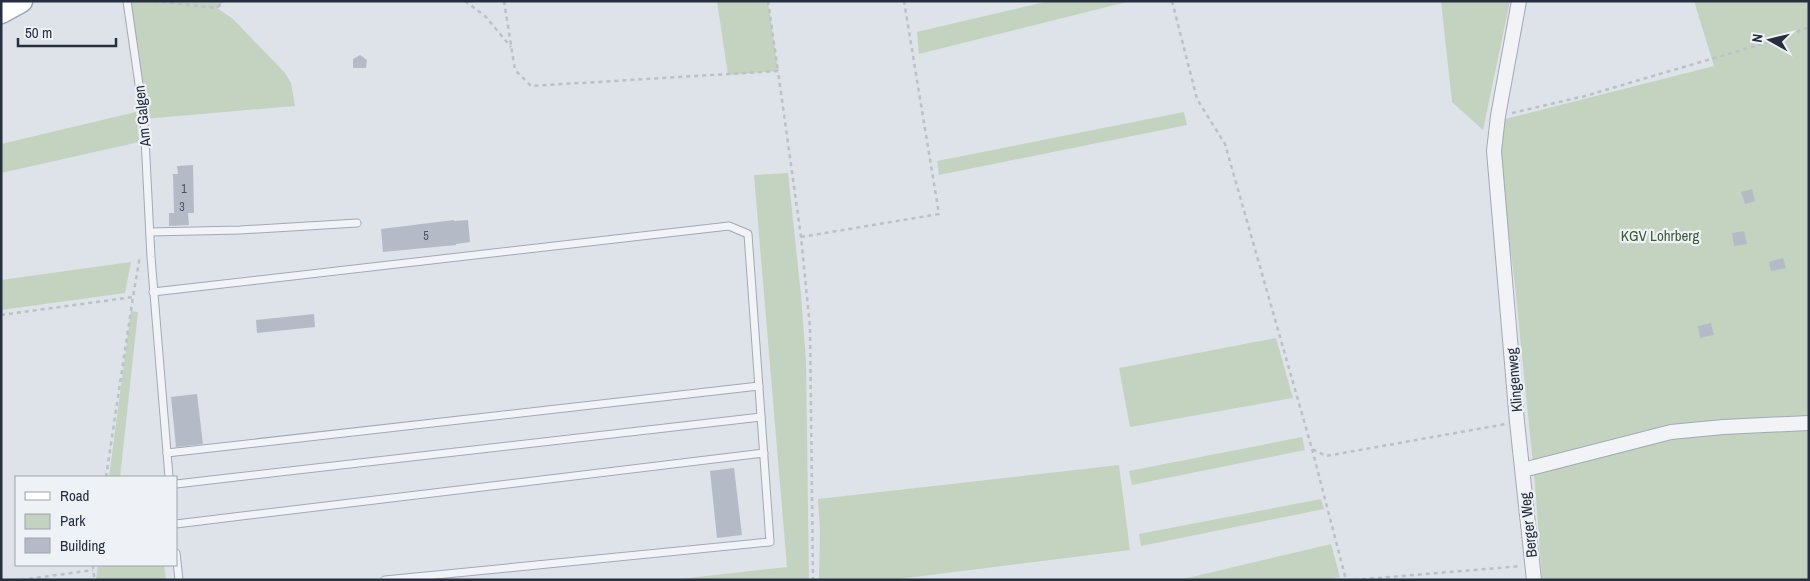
<svg xmlns="http://www.w3.org/2000/svg" width="1810" height="581" viewBox="0 0 1810 581" font-family="'Archivo Narrow',sans-serif">
  <style>
    .green { fill: #c4d3bf }
    .building { fill: #b5bbc6 }
    .lines { fill: none; stroke-linecap: round; stroke-linejoin: round }
    .service-casing { stroke: #a3a9b3; stroke-width: 9 }
    .minor-casing { stroke: #a3a9b3; stroke-width: 16 }
    .primary-casing { stroke: #9da6b5; stroke-width: 25 }
    .path { stroke: #bcc0c7; stroke-width: 2.5; stroke-dasharray: 4 4; stroke-linecap: butt }
    .service { stroke: #f1f3f7; stroke-width: 7 }
    .minor { stroke: #f1f3f7; stroke-width: 14 }
    .primary { stroke: #fff; stroke-width: 22 }
    .labels { text-anchor: middle; dominant-baseline: central; stroke-width: 4.5; stroke-linejoin: round; paint-order: stroke }
    .number-label { font-size: 12px; fill: #4a5262 }
    .street-label { font-size: 15px; fill: #262f40; stroke: #eef1f6 }
    .park-label { font-size: 15px; fill: #3a5d33; stroke: #eef1f6 }
  </style>
  <rect width="100%" height="100%" fill="#dee2e9"/>
  <g class="green">
    <polygon points="127,1 224,1 217,8 233,19 285,73 291,83 295,106 144,119"/>
    <polygon points="717,1 768,1 778,71 728,75"/>
    <polygon points="1049,1 1131,1 919,54 917,32"/>
    <polygon points="1441,1 1510,1 1483,130 1452,102"/>
    <polygon points="1694,1 1809,1 1809,580 1542,580 1535,484 1515,286 1499,153 1505,119 1714,66"/>
    <polygon points="136,112 139,142 1,173 1,144"/>
    <polygon points="1184,112 1187,125 939,175 937,161"/>
    <polygon points="788,173 801,295 806,361 809,580 671,580 787,567 754,175"/>
    <polygon points="131,262 125,293 1,310 1,280"/>
    <polygon points="131,311 138,312 120,477 109,477"/>
    <polygon points="1276,338 1293,398 1130,427 1119,368"/>
    <polygon points="1302,437 1305,450 1132,485 1129,471"/>
    <polygon points="1119,465 1130,550 891,580 819,580 820,530 818,499"/>
    <polygon points="1321,499 1324,509 1141,546 1139,534"/>
    <polygon points="1331,544 1340,577 1328,580 1179,580"/>
    <polygon points="98,565 164,565 166,580 96,580"/>
  </g>
  <g class="building">
    <polygon points="360,55 367,60 366,68 353,68 353,59"/>
    <polygon points="193,165 194,213 188,213 189,225 169,226 169,213 174,213 173,174 178,174 177,166"/>
    <polygon points="1752,189 1755,201 1745,204 1741,192"/>
    <polygon points="454,220 454,221 468,220 470,242 456,244 456,245 383,252 381,229"/>
    <polygon points="1744,231 1747,244 1734,246 1732,233"/>
    <polygon points="1783,258 1786,268 1771,271 1769,262"/>
    <polygon points="314,314 315,327 257,333 256,320"/>
    <polygon points="1711,323 1714,335 1700,338 1698,326"/>
    <polygon points="197,394 203,444 176,447 171,397"/>
    <polygon points="734,468 742,535 717,538 710,471"/>
  </g>
  <g class="lines">
    <defs>
      <g id="service">
        <polyline points="127,1 144,119 151,257 169,477"/>
        <polyline points="150,232 240,230 357,223"/>
        <polyline points="153,292 729,226 748,234 770,542 385,580"/>
        <polyline points="167,453 759,386"/>
        <polyline points="176,484 761,417"/>
        <polyline points="176,524 764,453"/>
        <polyline points="176,553 179,580"/>
      </g>
      <g id="minor">
        <polyline points="1519,1 1498,116 1494,151 1517,422 1534,580"/>
        <polyline points="1523,470 1671,432 1723,427 1809,423"/>
      </g>
      <polyline id="primary" points="1,12 21,1"/>
    </defs>
    <use href="#service" class="service-casing"/>
    <use href="#minor" class="minor-casing"/>
    <use href="#primary" class="primary-casing"/>
    <g class="path">
      <polyline points="154,1 217,8 224,1"/>
      <polyline points="465,1 485,16 511,47"/>
      <polyline points="504,1 515,70 531,86 778,71 801,237 810,327 813,580"/>
      <polyline points="768,1 778,71"/>
      <polyline points="1172,1 1197,99 1225,144 1312,449 1326,456 1506,424"/>
      <polyline points="1512,113 1585,96 1779,39 1809,27"/>
      <polyline points="801,237 939,214 904,1"/>
      <polyline points="1,315 133,297"/>
      <polyline points="1312,449 1346,580"/>
      <polyline points="106,477 133,297 140,256"/>
      <polyline points="93,565 93,570 95,580"/>
      <polyline points="21,580 93,570"/>
      <polyline points="1354,580 1521,566"/>
    </g>
    <use href="#service" class="service"/>
    <use href="#minor" class="minor"/>
    <use href="#primary" class="primary"/>
  </g>
  <g class="labels">
    <g class="number-label">
      <text x="184" y="189">1</text>
      <text x="182" y="207">3</text>
      <text x="426" y="236">5</text>
    </g>
    <g class="street-label">
      <text transform="translate(142 116) rotate(-96)">Am Galgen</text>
      <text transform="translate(1514 380) rotate(-95)">Klingenweg</text>
      <text transform="translate(1528 525) rotate(-96)">Berger Weg</text>
    </g>
    <g class="park-label">
      <text x="1660" y="235">KGV Lohrberg</text>
    </g>
  </g>
  <rect width="1810" height="581" fill="none" stroke="#262f40" stroke-width="5"/>
  <rect x="15" y="476" width="162" height="90" fill="#eef1f6" stroke="#9ea3ad"/>
  <rect x="25" y="492" width="25" height="8" fill="#ffffff" stroke="#9ea3ad"/>
  <text x="60" y="501" font-size="15" fill="#262f40">Road</text>
  <rect x="25" y="514" width="25" height="15" fill="#c4d3bf" stroke="#9ea3ad"/>
  <text x="60" y="526" font-size="15" fill="#262f40">Park</text>
  <rect x="25" y="538" width="25" height="15" fill="#b5bbc6" stroke="#9ea3ad"/>
  <text x="60" y="551" font-size="15" fill="#262f40">Building</text>
  <g transform="translate(1770 40) rotate(278)" stroke="#eef1f6" stroke-width="4" paint-order="stroke">
  <path d="M0-4L9 19L0 12L-9 19Z" fill="#262f40"/>
  <text y="-8" font-size="14" font-weight="bold" text-anchor="middle" fill="#262f40">N</text>
  </g>
  <path d="M18 38v8h98v-8" fill="none" stroke="#262f40" stroke-width="2.5"/>
  <text x="25" y="38" font-size="15" fill="#262f40" stroke="#eef1f6" stroke-width="4" paint-order="stroke">50 m</text>
</svg>
